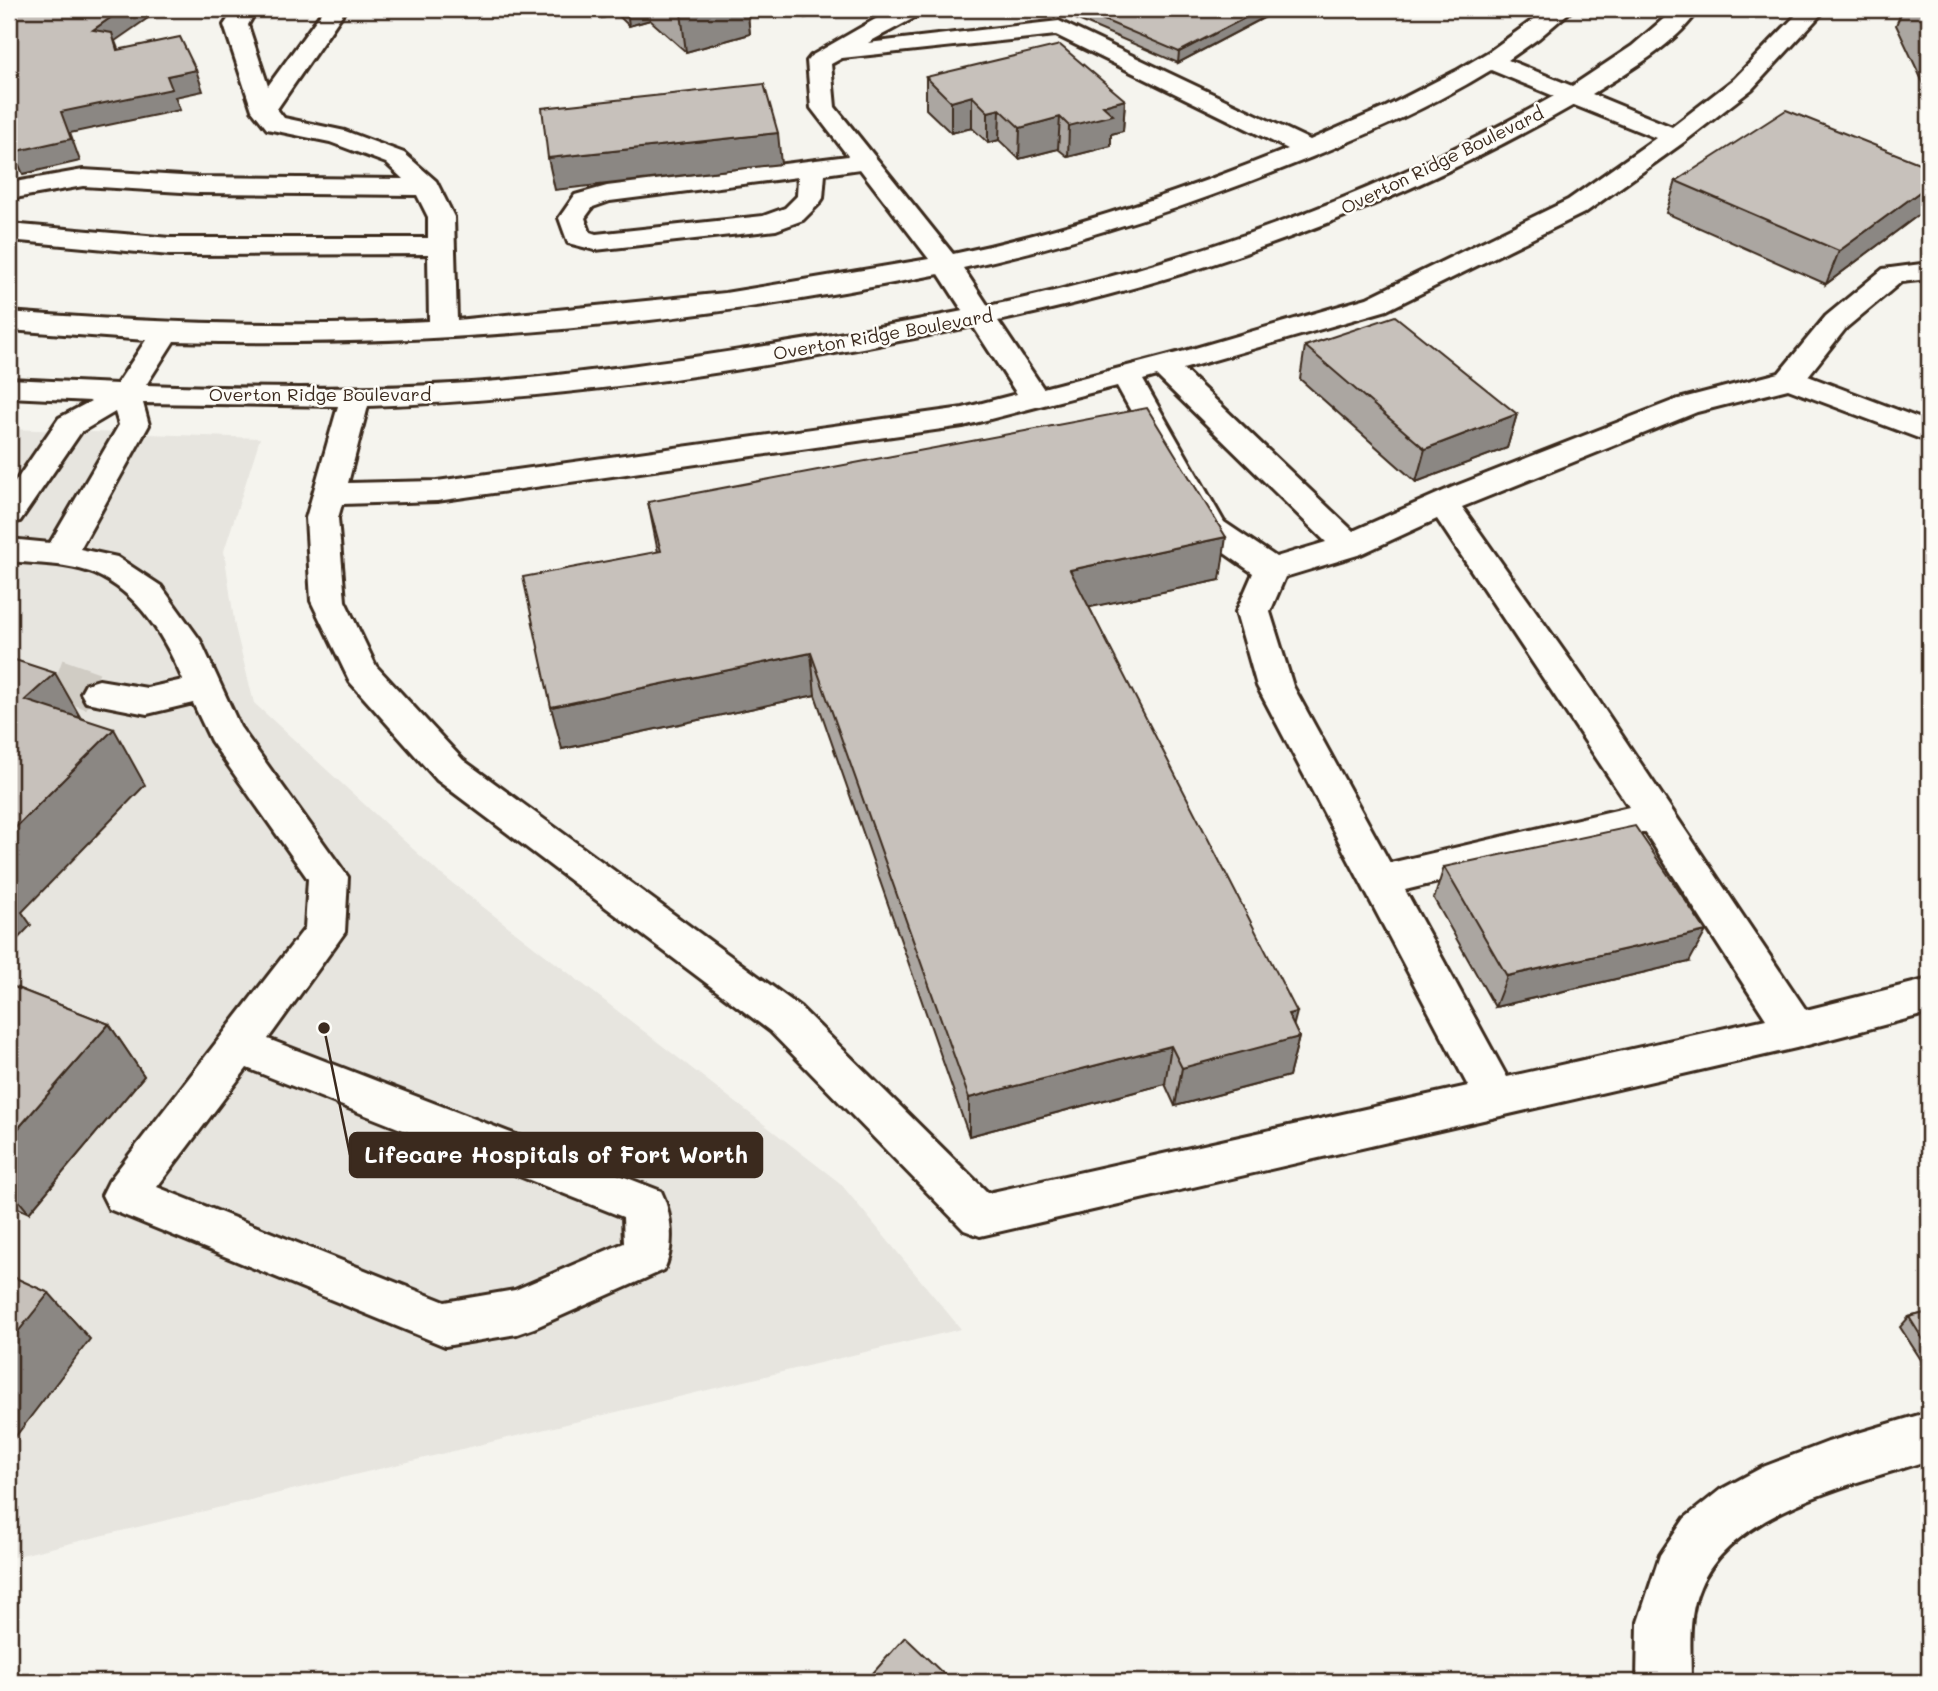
<svg xmlns="http://www.w3.org/2000/svg" width="1938" height="1691" viewBox="0 0 1938 1691" font-family="Mali,sans-serif">
  <style>
    .built { fill: #e7e5df }
    .lines { fill: none; stroke-linecap: round; stroke-linejoin: round }
    .minor-tunnel { stroke: #d0ccc4; stroke-width: 39; stroke-dasharray: 39 19; stroke-linecap: butt }
    .minor-casing { stroke: #3b2a1e; stroke-width: 6 }
    .minor { fill: #fdfcf7; fill-rule: evenodd }
    .wall { fill: #aba6a1; stroke: #3b2a1e; stroke-width: 2 }
    .shaded-wall { fill: #8b8783; stroke: #3b2a1e; stroke-width: 2 }
    .building { fill: #c7c1bb; stroke: #3b2a1e; stroke-width: 2 }
    .labels { text-anchor: middle; dominant-baseline: central; stroke-width: 5; stroke-linejoin: round; paint-order: stroke }
    .far-street-label { font-size: 18px; fill: #3b2a1e; stroke: #fdfcf7 }
    .leader { fill: none; stroke: #3b2a1e; stroke-width: 2.5 }
    .callout-dot { fill: #3b2a1e; stroke: #fdfcf7; stroke-width: 2.5 }
    .callout { fill: #3b2a1e; stroke: #3b2a1e; stroke-width: 2.5 }
    .callout-label { font-size: 23px; text-anchor: middle; font-weight: bold; fill: #fff }
  </style>
  <rect width="100%" height="100%" fill="#f5f4ee"/>
  <filter id="ink" filterUnits="userSpaceOnUse"><feTurbulence type="fractalNoise" baseFrequency=".0143" numOctaves="2"/><feDisplacementMap in="SourceGraphic" scale="14" xChannelSelector="R" yChannelSelector="G"/><feConvolveMatrix kernelMatrix="1 2 1 2 8 2 1 2 1" color-interpolation-filters="sRGB"/></filter>
  <g filter="url(#ink)">
    <polygon class="built" points="9,429 260,438 224,551 235,627 254,703 438,872 840,1183 961,1329 9,1558"/>
    <g class="lines">
      <polyline class="minor-tunnel" points="56,678 99,693"/>
      <defs>
        <g id="minor">
          <path d="M235 9H257L248 25 268 86 324 9H346L277 109 284 118 345 131 404 153 436 181 454 217 457 320 725 293 929 259 860 169 825 174 823 198 819 204 803 220 776 230 595 250 568 243 559 218 575 195 607 186 848 156 811 108 807 61 811 56 893 9H928C926 13 877 37 868 43L1059 21 1310 140 1386 107 1456 71 1490 51 1548 9H1573L1539 38 1508 60 1572 86 1632 46 1675 9H1699C1678 43 1626 73 1592 94L1672 127 1734 79 1802 9H1826L1752 89 1684 142 1586 212 1387 310 1183 369 1353 531 1453 487 1675 400 1779 373 1826 316 1883 269 1929 263V279L1901 282 1846 328 1808 376 1929 422V442L1788 389 1697 412 1462 507 1592 691 1806 1010 1929 979V1013L1796 1048 980 1236 964 1230 770 1031 437 780 350 682 311 601 306 518 338 406 143 403 149 425 80 549 117 557 161 586 200 640 240 727 348 877 345 932 268 1039 661 1191C672 1214 675 1247 664 1270L534 1328 517 1334 445 1346 109 1209 102 1195 109 1181 305 928 308 879 211 741 193 703 147 714 86 702 81 693 86 684 99 680 147 688 183 680C164 637 140 594 95 574 69 563 36 564 9 561V539L50 543 119 425 115 412 81 432 20 521 9 524V491L59 418 91 401 9 397V379L117 384 146 340 9 330V312C149 323 288 328 429 321L428 254 170 255 9 240V224L170 238H428V217L417 195 198 193 83 186 9 199V183L83 170 198 177 403 179 386 163 330 142 267 129 252 110 224 25ZM1056 35 1288 149C1179 193 1068 230 953 254L835 107 831 64 842 58ZM1491 70 1554 96C1379 195 1184 265 988 306L963 268C1072 244 1175 211 1279 170 1352 142 1424 111 1491 70ZM1574 105 1656 138 1568 200 1367 298 1185 351 1043 388 998 321C1198 279 1397 207 1574 105ZM798 177 797 196 785 208 763 216 596 234 590 232 585 218 593 207 610 201ZM939 274 963 311C869 330 775 345 680 359 615 368 551 377 485 382 372 390 259 389 146 385L174 341C430 348 688 325 939 274ZM973 326 1017 394 963 408 437 481 348 483 368 406C571 399 774 368 973 326ZM1157 376 1326 542 1276 557 1224 522 1143 380ZM1117 386 1200 536 1253 573 1236 612 1257 686 1468 1086 988 1193 800 1007 463 760 376 666 345 601 338 518 342 504 437 501 963 426ZM1437 519 1629 807 1390 863 1293 686 1270 612 1285 577 1361 554ZM1645 832 1766 1019 1507 1077 1405 890ZM247 1068 623 1217 624 1243 515 1290 445 1302 157 1187Z"/>
          <path d="M1929 1412V1460C1857 1483 1733 1510 1700 1587 1687 1617 1691 1650 1691 1682H1637L1638 1622 1660 1555 1685 1518 1720 1490 1763 1467 1828 1442Z"/>
        </g>
      </defs>
      <use href="#minor" class="minor-casing"/>
      <use href="#minor" class="minor"/>
    </g>
    <g class="wall">
      <polygon points="591,9 777,9 748,16 750,34 686,52 650,20 629,26 617,14 602,18"/>
      <polygon points="793,9 837,9 805,18"/>
      <polygon points="1076,9 1270,9 1269,15 1178,63 1076,19"/>
      <polygon points="1903,9 1929,9 1929,95 1896,25"/>
      <polygon points="926,77 1125,100 1123,131 1111,134 1111,146 1068,157 1058,149 1019,159 999,140 988,143 972,128 951,133 926,109"/>
      <polygon points="1929,167 1929,207 1826,284 1666,213 1676,181"/>
      <polygon points="1305,346 1517,414 1507,448 1416,482 1300,379"/>
      <polygon points="648,502 1220,580 1089,607 1299,1037 1289,1076 1175,1106 1165,1084 969,1136 815,695 562,749 658,552"/>
      <polygon points="1444,867 1689,962 1495,1007 1434,899"/>
      <polygon points="9,985 109,1024 144,1076 29,1213 9,1204"/>
      <polygon points="1929,1312 1929,1372 1900,1327 1909,1317"/>
    </g>
    <g class="shaded-wall">
      <polygon points="123,9 161,9 115,41 120,54 93,30"/>
      <polygon points="600,9 616,9 617,14 602,18"/>
      <polygon points="627,9 649,9 650,20 629,26"/>
      <polygon points="697,9 777,9 748,16 750,34 686,52 681,13"/>
      <polygon points="804,9 837,9 805,18"/>
      <polygon points="1262,9 1270,9 1269,15 1178,63 1179,52"/>
      <polygon points="196,70 203,91 175,97 180,110 70,133 80,161 23,174 13,152 61,112 167,76"/>
      <polygon points="972,96 972,128 951,133 951,102"/>
      <polygon points="1125,100 1123,131 1111,134 1111,146 1068,157 1069,126 1103,106"/>
      <polygon points="1000,109 999,140 988,143 988,112"/>
      <polygon points="1060,117 1058,149 1019,159 1020,128"/>
      <polygon points="778,133 781,164 555,190 548,158"/>
      <polygon points="1929,185 1929,207 1826,284 1839,251"/>
      <polygon points="1517,414 1507,448 1416,482 1425,449"/>
      <polygon points="1226,537 1220,580 1067,612 1070,570"/>
      <polygon points="811,653 815,695 562,749 551,707"/>
      <polygon points="55,673 87,729 25,700"/>
      <polygon points="114,729 145,785 22,912 31,925 9,948 9,834"/>
      <polygon points="1706,931 1689,962 1495,1007 1507,976"/>
      <polygon points="1297,1012 1290,1039 1299,1037 1289,1076 1175,1106 1182,1068 1288,1014"/>
      <polygon points="109,1024 144,1076 29,1213 9,1189 9,1139"/>
      <polygon points="1171,1046 1165,1084 969,1136 969,1098"/>
      <polygon points="49,1293 90,1339 9,1445 9,1343"/>
    </g>
    <g class="building">
      <polygon points="18,9 123,9 93,30 112,33 117,50 180,37 196,70 167,76 172,89 61,112 71,139 13,152 9,139 9,15"/>
      <polygon points="676,9 697,9 681,13"/>
      <polygon points="1078,9 1262,9 1179,52"/>
      <polygon points="1923,9 1929,9 1929,21"/>
      <polygon points="1060,45 1125,100 1103,106 1113,115 1069,126 1060,117 1020,128 1000,109 988,112 972,96 951,102 926,77"/>
      <polygon points="764,84 778,133 548,158 542,108"/>
      <polygon points="1786,110 1929,167 1929,185 1839,251 1676,181"/>
      <polygon points="1395,316 1517,414 1425,449 1305,346"/>
      <polygon points="1147,408 1226,537 1070,570 1297,1012 1288,1014 1299,1037 1182,1068 1171,1046 969,1098 811,653 551,707 523,577 661,551 648,502"/>
      <polygon points="9,658 55,673 25,700 114,729 9,834"/>
      <polygon points="1635,826 1706,931 1507,976 1444,867"/>
      <polygon points="9,985 109,1024 9,1139"/>
      <polygon points="9,1275 49,1293 9,1343"/>
      <polygon points="1929,1312 1929,1349 1909,1317"/>
      <polygon points="905,1637 952,1682 865,1682"/>
    </g>
  </g>
  <g class="labels">
    <g class="far-street-label">
      <text transform="translate(1442 160) rotate(-26)">Overton Ridge Boulevard</text>
      <text transform="translate(883 334) rotate(-10)">Overton Ridge Boulevard</text>
      <text x="320" y="394">Overton Ridge Boulevard</text>
    </g>
  </g>
  <path class="leader" d="M324 1028L350 1155"/>
  <circle class="callout-dot" cx="324" cy="1028" r="7"/>
  <rect class="callout" x="350" y="1133" width="412" height="44" rx="7"/>
  <g class="callout-label">
    <text x="556" y="1163">Lifecare Hospitals of Fort Worth</text>
  </g>
  <rect width="1938" height="1691" fill="none" stroke="#fdfcf7" stroke-width="35"/>
  <rect x="18" y="18" width="1903" height="1656" fill="none" stroke="#3b2a1e" stroke-width="2.5" filter="url(#ink)"/>
</svg>
